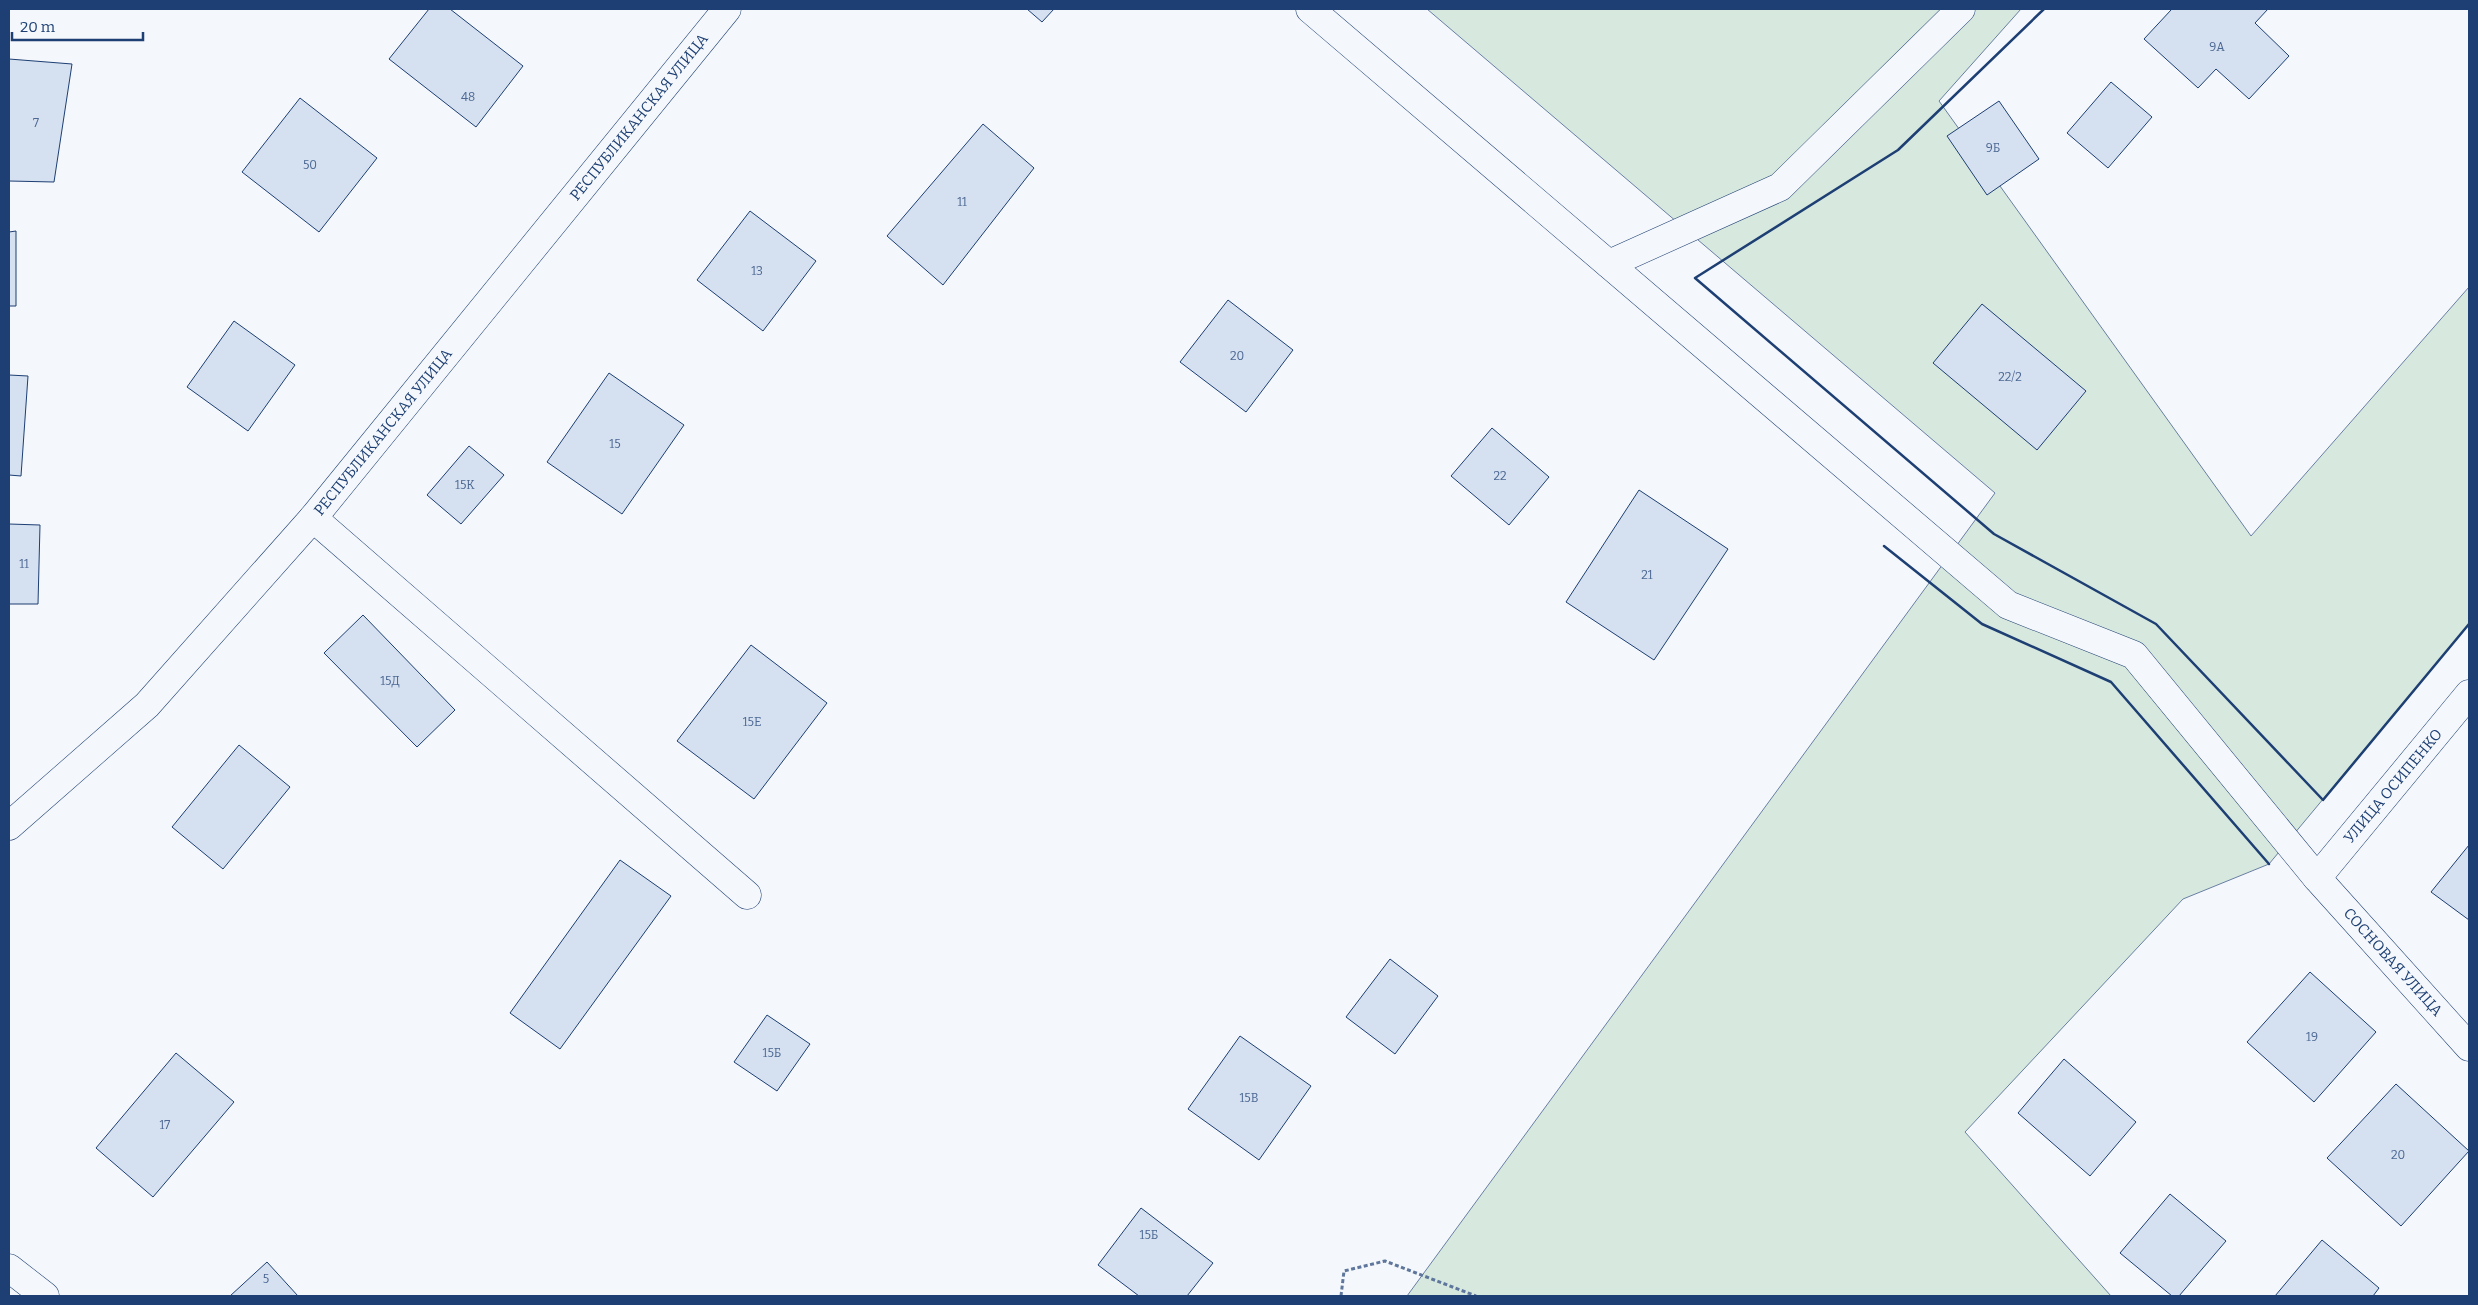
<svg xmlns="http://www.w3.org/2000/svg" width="2478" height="1305" viewBox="0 0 2478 1305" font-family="Bitter,serif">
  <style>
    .green { fill: #d7e8df; stroke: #687fa3 }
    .building { fill: #d5e0f0; stroke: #1d3f73 }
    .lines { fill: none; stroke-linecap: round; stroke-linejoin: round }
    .minor-casing { stroke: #1d3f73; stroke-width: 29 }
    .path { stroke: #5e769c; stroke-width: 3; stroke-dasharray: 4 2.5; stroke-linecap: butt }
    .minor { stroke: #f4f7fb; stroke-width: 28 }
    .wall { stroke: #1d3f73; stroke-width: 2.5 }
    .labels { text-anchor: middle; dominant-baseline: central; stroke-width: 4; stroke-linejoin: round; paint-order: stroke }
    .number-label { font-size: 12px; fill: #4b6792 }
    .street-label { font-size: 15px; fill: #1d3f73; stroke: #f4f7fb }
  </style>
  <rect width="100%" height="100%" fill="#f4f7fb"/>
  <polygon class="green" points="1427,9 2021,9 1939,101 2251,536 2469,287 2469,624 2269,864 2183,899 1965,1132 2111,1296 1407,1296 1995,493"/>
  <g class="building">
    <polygon points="429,9 450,9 523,66 476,127 389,59"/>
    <polygon points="1027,9 1054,9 1042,22"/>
    <polygon points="2169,9 2268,9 2255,23 2289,56 2249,99 2216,69 2198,88 2144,39 2171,10"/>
    <polygon points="9,59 72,64 54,182 9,181"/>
    <polygon points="2111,82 2152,117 2108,168 2067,133"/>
    <polygon points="300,98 377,158 319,232 242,172"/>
    <polygon points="1999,101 2039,159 1987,195 1947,136"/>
    <polygon points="983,124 1034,168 943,285 887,236"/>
    <polygon points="750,211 816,261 763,331 697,280"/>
    <polygon points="16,231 16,306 9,306 9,232"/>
    <polygon points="1228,300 1293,350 1246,412 1180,362"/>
    <polygon points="1982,304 2086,391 2037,450 1933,363"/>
    <polygon points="234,321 295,365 248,431 187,387"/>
    <polygon points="609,373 684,425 622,514 547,462"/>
    <polygon points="9,375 28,376 21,476 9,475"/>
    <polygon points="1492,428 1549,477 1509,525 1451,476"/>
    <polygon points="469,446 504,475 461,524 427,495"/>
    <polygon points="1639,490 1728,549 1654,660 1566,602"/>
    <polygon points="9,524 40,525 38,604 9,604"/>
    <polygon points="363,615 455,710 417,747 324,653"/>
    <polygon points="751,645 827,703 754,799 677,741"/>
    <polygon points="239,745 290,787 223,869 172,827"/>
    <polygon points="2469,845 2469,920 2431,892"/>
    <polygon points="620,860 671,896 560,1049 510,1013"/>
    <polygon points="1390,959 1438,996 1395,1054 1346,1017"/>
    <polygon points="2310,972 2376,1032 2314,1102 2247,1042"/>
    <polygon points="767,1015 810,1044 777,1091 734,1062"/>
    <polygon points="1240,1036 1311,1086 1259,1160 1188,1109"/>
    <polygon points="176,1053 234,1102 153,1197 96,1148"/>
    <polygon points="2064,1059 2136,1122 2090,1176 2018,1113"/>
    <polygon points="2396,1084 2469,1151 2401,1226 2327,1158"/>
    <polygon points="2170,1194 2226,1241 2179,1296 2172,1296 2120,1253"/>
    <polygon points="1141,1208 1213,1263 1187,1296 1139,1296 1098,1265"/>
    <polygon points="2322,1240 2379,1288 2373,1296 2275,1296"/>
    <polygon points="267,1262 298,1296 230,1296"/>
  </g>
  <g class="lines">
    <defs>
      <g id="minor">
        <polyline points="1310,9 2008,605 2134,655 2317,878 2469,1047"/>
        <polyline points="1609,264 1780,187 1961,9"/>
        <polyline points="313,518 747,895"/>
        <polyline points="9,826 147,705 313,518 727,9"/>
        <polyline points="2317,878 2469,694"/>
        <polyline points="9,1268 45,1296"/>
      </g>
    </defs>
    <use href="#minor" class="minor-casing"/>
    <polyline class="path" points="1341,1296 1344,1271 1385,1261 1476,1296"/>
    <use href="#minor" class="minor"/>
    <g class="wall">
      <polyline points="2044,9 1898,150 1695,278 1994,534 2156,624 2323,800 2469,624"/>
      <polyline points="1884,546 1982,624 2111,682 2269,864"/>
    </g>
  </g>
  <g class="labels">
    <g class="number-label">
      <text x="2217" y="47">9А</text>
      <text x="468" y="97">48</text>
      <text x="36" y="123">7</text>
      <text x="1993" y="148">9Б</text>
      <text x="310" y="165">50</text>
      <text x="962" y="202">11</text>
      <text x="757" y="271">13</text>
      <text x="1237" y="356">20</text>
      <text x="2010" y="377">22/2</text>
      <text x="615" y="444">15</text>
      <text x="1500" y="476">22</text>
      <text x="465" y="485">15К</text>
      <text x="24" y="564">11</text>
      <text x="1647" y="575">21</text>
      <text x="390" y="681">15Д</text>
      <text x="752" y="722">15Е</text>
      <text x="2312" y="1037">19</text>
      <text x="772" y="1053">15Б</text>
      <text x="1249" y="1098">15В</text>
      <text x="165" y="1125">17</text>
      <text x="2398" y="1155">20</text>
      <text x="1149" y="1235">15Б</text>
      <text x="266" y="1279">5</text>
    </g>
    <g class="street-label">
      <text transform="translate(639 117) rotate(-51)">РЕСПУБЛИКАНСКАЯ УЛИЦА</text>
      <text transform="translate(383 432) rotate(-51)">РЕСПУБЛИКАНСКАЯ УЛИЦА</text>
      <text transform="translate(2393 786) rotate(-50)">УЛИЦА ОСИПЕНКО</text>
      <text transform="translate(2393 962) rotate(48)">СОСНОВАЯ УЛИЦА</text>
    </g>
  </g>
  <rect width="2478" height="1305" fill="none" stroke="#1d3f73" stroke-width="20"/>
  <path d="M12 32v8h131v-8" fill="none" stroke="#1d3f73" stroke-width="2.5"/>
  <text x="20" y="32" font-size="15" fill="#1d3f73" stroke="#f4f7fb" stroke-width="4" paint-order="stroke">20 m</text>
</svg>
